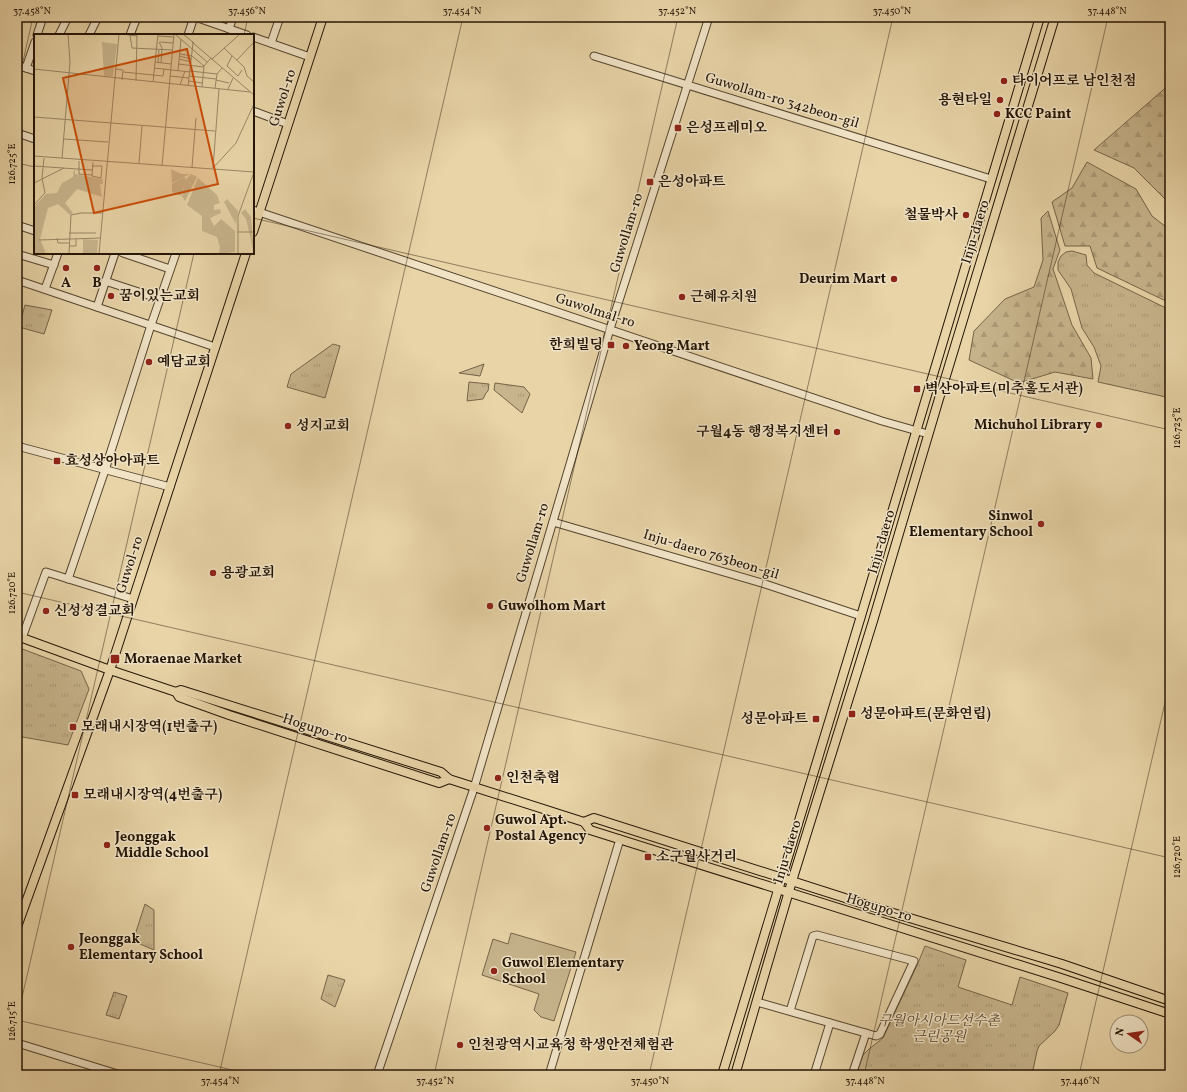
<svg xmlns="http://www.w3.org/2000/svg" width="1187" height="1092" viewBox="0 0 1187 1092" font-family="Vollkorn,'Noto Serif KR',serif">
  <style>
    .grass { fill: url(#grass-tufts); stroke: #766449 }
    .forest { fill: url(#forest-firs); stroke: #766449 }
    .pitch { fill: #c7b48c; stroke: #766449 }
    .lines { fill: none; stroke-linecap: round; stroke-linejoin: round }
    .minor-casing { stroke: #55452e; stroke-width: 9 }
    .major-casing { stroke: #241506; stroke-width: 10 }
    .minor { stroke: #f0e3c6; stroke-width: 7 }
    .major { stroke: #e8d4a7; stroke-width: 8 }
    .ticks { fill: none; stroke: #241506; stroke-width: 1; stroke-opacity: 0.45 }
    .poi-dot { fill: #8f2418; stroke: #f0e3c6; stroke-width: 1.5 }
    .labels { text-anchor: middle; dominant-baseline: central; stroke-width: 3; stroke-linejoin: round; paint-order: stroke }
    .poi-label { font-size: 14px; font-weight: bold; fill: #241506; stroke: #f0e3c6; text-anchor: start }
    .street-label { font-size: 14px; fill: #241506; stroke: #f0e3c6 }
    .park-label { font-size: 14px; font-style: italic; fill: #55452e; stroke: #f0e3c6 }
    .inset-road { fill: none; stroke: #9a8867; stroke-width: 1 }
    .view { fill: #cb4f0b; fill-opacity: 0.15; stroke: #cb4f0b; stroke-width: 2 }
    .inset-edge { fill: none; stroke: #241506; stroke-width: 2 }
    .neatline { fill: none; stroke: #241506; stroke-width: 1.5 }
    .ticks-label { font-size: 10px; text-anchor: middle; fill: #241506 }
  </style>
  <defs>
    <pattern id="grass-tufts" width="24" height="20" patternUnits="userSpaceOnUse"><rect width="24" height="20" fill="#c7b48c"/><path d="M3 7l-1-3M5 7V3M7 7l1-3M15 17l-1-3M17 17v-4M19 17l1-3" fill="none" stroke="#ab9a77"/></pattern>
    <pattern id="forest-firs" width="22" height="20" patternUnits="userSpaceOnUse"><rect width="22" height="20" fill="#c7b48c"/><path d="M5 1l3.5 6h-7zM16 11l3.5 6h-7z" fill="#ab9a77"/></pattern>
  </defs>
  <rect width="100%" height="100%" fill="#e8d4a7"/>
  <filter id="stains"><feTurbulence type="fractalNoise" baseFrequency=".005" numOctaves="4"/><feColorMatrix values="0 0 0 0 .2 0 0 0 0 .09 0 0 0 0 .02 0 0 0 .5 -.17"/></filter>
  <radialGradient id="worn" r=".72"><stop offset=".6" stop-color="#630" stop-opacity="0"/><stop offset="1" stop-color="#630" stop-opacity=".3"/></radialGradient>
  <g class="grass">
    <polygon points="1072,251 1086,255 1087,265 1094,273 1170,310 1170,392 1166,397 1098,382 1101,366 1094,347 1082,328 1071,289 1058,270 1058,262 1061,256 1066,252"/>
    <polygon points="25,305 52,310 44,334 19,327"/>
    <polygon points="333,344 340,346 325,398 287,387 291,374"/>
    <polygon points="484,364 480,376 459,373"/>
    <polygon points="469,382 489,384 488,391 486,393 483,399 467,401"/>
    <polygon points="495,383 524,387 530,394 522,413 494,390"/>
    <polygon points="17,647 81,671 89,689 68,745 17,736"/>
    <polygon points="145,904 154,910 154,950 133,941"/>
    <polygon points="925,946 966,960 958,987 1012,1005 1020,977 1068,993 1059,1025 1055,1031 1039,1046 1037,1051 1032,1075 856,1075 863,1055 869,1049 883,1038 918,963"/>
    <polygon points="328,975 345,980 335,1007 321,999"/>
    <polygon points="114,992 127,996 119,1019 106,1015"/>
  </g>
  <g class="forest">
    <polygon points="1170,84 1170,204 1134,168 1094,150"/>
    <polygon points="1087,162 1136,189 1152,216 1170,230 1170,303 1097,268 1090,246 1065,246 1052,202 1072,188"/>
    <polygon points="1048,211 1060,250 1053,269 1072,325 1091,358 1093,379 1055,372 1019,383 969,360 974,331 1005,299 1034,287 1043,260 1041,218"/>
  </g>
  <polygon class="pitch" points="511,933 576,952 554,1021 541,1017 534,1010 539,994 482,975 493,939 508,944"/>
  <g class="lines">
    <defs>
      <g id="minor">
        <polyline points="195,17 247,35"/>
        <polyline points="229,29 233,17"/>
        <polyline points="37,35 43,17"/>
        <polyline points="59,35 68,17"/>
        <polyline points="89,35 98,17"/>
        <polyline points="130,35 137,17"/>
        <polyline points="188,35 194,17"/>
        <polyline points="253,37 310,57"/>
        <polyline points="271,43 280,17"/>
        <polyline points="594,56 991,179"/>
        <polyline points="17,65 35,71"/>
        <polyline points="26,68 35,42"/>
        <polyline points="253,111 288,124"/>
        <polyline points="17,133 35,139"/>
        <polyline points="253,210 882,421 928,434"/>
        <polyline points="17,225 35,231"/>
        <polyline points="123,253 170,269"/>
        <polyline points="17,254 54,265"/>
        <polyline points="17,280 215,347"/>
        <polyline points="105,281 160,299"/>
        <polyline points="45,289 58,253"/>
        <polyline points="97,307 115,253"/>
        <polyline points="17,446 170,487"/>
        <polyline points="553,522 765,584 861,616"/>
        <polyline points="68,579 105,470 151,325 176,253"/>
        <polyline points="22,638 46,572 133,599"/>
        <polyline points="757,1002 876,1036 880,1034 914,961 817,935 813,936 790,1011"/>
        <polyline points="17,1043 121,1075"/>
        <polyline points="377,1075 474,788 610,329 709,17"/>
        <polyline points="549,1075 620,839"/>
        <polyline points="814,1075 830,1023"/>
        <polyline points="852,1075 866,1033"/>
      </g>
      <g id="major">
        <polyline points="253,232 323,17"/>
        <polyline points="17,636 110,670 176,692 181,690 441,772 449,779 584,822 590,830 1058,977 1170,1014"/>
        <polyline points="176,692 179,697 229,715 439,783 449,779"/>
        <polyline points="584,822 594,818 870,906 1062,964 1170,1001"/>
        <polyline points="17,927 110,670 246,253"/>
        <polyline points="722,1075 861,616 1040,17"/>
        <polyline points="735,1075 792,881 873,621 938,402 1055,17"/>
      </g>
    </defs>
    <use href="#minor" class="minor-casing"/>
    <use href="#major" class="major-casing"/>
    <use href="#minor" class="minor"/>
    <use href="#major" class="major"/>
  </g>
  <path class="ticks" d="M244 35 248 17M17 88 33 17M17 163 35 167M253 218 1170 430M17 592 1170 858M17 1019 194 253M17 1020 254 1075M219 1075 463 17M434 1075 678 17M649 1075 893 17M864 1075 1108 17M1079 1075 1170 681"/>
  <g class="poi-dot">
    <circle cx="1004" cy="81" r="4"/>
    <circle cx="1000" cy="100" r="4"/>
    <circle cx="997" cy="114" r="4"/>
    <rect x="674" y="124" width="8" height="8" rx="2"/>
    <rect x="646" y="178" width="8" height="8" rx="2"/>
    <circle cx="966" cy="215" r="4"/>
    <circle cx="66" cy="268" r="4"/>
    <circle cx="97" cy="268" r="4"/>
    <circle cx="894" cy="279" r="4"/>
    <circle cx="111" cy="296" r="4"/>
    <circle cx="682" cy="297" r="4"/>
    <rect x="607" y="341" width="8" height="8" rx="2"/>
    <circle cx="626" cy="346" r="4"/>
    <circle cx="149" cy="362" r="4"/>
    <rect x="913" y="385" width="8" height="8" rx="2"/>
    <circle cx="1099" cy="425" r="4"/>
    <circle cx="288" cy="426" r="4"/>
    <circle cx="837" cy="432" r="4"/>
    <rect x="53" y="457" width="8" height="8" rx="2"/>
    <circle cx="1041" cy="524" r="4"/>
    <circle cx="213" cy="573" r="4"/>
    <circle cx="490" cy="606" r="4"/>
    <circle cx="46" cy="611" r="4"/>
    <rect x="110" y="654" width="10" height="10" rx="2"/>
    <rect x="848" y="710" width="8" height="8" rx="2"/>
    <rect x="812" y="715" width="8" height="8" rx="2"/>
    <rect x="69" y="723" width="8" height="8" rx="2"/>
    <circle cx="498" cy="778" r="4"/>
    <rect x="71" y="791" width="8" height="8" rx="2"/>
    <circle cx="487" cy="828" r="4"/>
    <circle cx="107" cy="845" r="4"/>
    <rect x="644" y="853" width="8" height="8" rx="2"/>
    <circle cx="71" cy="947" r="4"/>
    <circle cx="494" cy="971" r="4"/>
    <circle cx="460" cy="1045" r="4"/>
  </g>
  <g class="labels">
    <g class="poi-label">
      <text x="1012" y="81">타이어프로 남인천점</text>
      <text x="992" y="100" text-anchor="end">용현타일</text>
      <text x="1005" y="114">KCC Paint</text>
      <text x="686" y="128">은성프레미오</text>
      <text x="658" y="182">은성아파트</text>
      <text x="958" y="215" text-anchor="end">철물박사</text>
      <text x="886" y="279" text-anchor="end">Deurim Mart</text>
      <text x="66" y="283" text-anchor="middle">A</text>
      <text x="97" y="283" text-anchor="middle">B</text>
      <text x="119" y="296">꿈이있는교회</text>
      <text x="690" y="297">근혜유치원</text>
      <text x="603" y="345" text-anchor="end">한희빌딩</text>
      <text x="634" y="346">Yeong Mart</text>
      <text x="157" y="362">예담교회</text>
      <text x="925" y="389">벽산아파트(미추홀도서관)</text>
      <text x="1091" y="425" text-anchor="end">Michuhol Library</text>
      <text x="296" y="426">성지교회</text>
      <text x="829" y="432" text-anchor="end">구월4동 행정복지센터</text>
      <text x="65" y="461">효성상아아파트</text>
      <text x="1033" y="516" text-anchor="end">Sinwol<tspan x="1033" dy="16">Elementary School</tspan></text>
      <text x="221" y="573">용광교회</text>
      <text x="498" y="606">Guwolhom Mart</text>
      <text x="54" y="611">신성성결교회</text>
      <text x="124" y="659">Moraenae Market</text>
      <text x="860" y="714">성문아파트(문화연립)</text>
      <text x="808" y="719" text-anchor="end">성문아파트</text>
      <text x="81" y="727">모래내시장역(1번출구)</text>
      <text x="506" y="778">인천축협</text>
      <text x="83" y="795">모래내시장역(4번출구)</text>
      <text x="495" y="820">Guwol Apt.<tspan x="495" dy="16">Postal Agency</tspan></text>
      <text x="115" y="837">Jeonggak<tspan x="115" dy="16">Middle School</tspan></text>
      <text x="656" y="857">소구월사거리</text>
      <text x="79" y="939">Jeonggak<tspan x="79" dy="16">Elementary School</tspan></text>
      <text x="502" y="963">Guwol Elementary<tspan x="502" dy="16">School</tspan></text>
      <text x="468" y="1045">인천광역시교육청 학생안전체험관</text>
    </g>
    <g class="street-label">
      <text transform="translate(283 98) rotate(-72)">Guwol-ro</text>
      <text transform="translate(782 101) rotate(17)">Guwollam-ro 342beon-gil</text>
      <text transform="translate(976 232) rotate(-73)">Inju-daero</text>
      <text transform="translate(627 233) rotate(-73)">Guwollam-ro</text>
      <text transform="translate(595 311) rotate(18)">Guwolmal-ro</text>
      <text transform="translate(882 542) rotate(-74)">Inju-daero</text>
      <text transform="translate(533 543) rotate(-73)">Guwollam-ro</text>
      <text transform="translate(711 555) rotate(17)">Inju-daero 763beon-gil</text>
      <text transform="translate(130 565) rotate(-72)">Guwol-ro</text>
      <text transform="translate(315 729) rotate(18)">Hogupo-ro</text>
      <text transform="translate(788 852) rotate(-73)">Inju-daero</text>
      <text transform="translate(439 853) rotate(-71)">Guwollam-ro</text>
      <text transform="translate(879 908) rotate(17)">Hogupo-ro</text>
    </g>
    <g class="park-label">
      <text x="939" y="1021">구월아시아드선수촌<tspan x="939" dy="16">근린공원</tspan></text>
    </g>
  </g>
  <g transform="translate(34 34)">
    <rect width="220" height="220" fill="#e8d4a7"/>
    <path d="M68 8 83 10 79 42 70 43ZM40 136H41V140L69 145V150H66L68 163 43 155 31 169 39 179 36 181 24 170 14 174 6 205 12 220H0V173L12 160 23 159 28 149 39 143ZM150 143 152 145 147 162 138 158V150ZM193 165 204 177 202 190 190 168ZM211 175 217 183 220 220 212 185 207 179ZM49 205 64 206 63 220H49Z" fill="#c7b48c"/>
    <path d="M137 135 147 140H156L138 149ZM157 140 163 143 151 167 148 162 151 147ZM164 144 183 161 186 169 180 171V176L186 175 187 179 176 184 180 192 187 185 201 197V218L185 220 186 213 183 203 168 197V182L153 171Z" fill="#c7b48c"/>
    <path class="inset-road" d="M88 0 103 2M141 0 173 28M149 0 160 9M96 1 98 14 138 16M124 2 140 3M125 8 128 14 127 29M126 8 139 9M158 8 220 61M190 14 210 33 213 42 220 48M146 20 158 22 170 32M145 22 157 25M198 22 193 32 204 42 208 36M145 25 157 28M178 25 206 0M203 26 220 8M121 28 137 30M124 28 125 16M144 30 170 33M120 34 156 38M0 35 216 58M81 35 89 36 88 46M144 37 147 5M156 37 183 40M89 38 129 42 130 35M136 42 155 44M155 42 182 45M182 46 195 49M102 47 103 0M155 47 168 49M119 48 124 0M146 51 151 37M154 52 159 9M168 53 170 32 177 24M181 54 183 40 188 34M194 55 199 44M0 83 181 97M30 105 74 108M0 122 220 138M28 124 36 28 34 0M45 127V140L58 141M105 129 108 92M0 132 58 136M58 132H68L67 144 58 142 59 128M128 132 140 0M158 133 162 84M179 134 185 55M179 134 202 109 220 70M0 149 30 134M0 171 11 159 8 144 10 124M203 198H220M35 199H62M23 204 24 209H35M5 206 67 204M35 212H42V205M35 220 37 181 47 179H69M65 220 85 0M204 220V182L220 138"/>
    <path class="view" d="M153 15 184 150 60 179 29 44Z"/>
    <rect width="220" height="220" class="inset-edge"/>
  </g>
  <rect width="1187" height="1092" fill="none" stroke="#e8d4a7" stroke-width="44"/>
  <g transform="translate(1129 1034) rotate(283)"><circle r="19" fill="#f0e3c6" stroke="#9e9179"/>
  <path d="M0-3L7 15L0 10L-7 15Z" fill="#8f2418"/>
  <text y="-6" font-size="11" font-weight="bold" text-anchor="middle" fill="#241506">N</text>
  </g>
  <rect x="22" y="22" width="1143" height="1048" class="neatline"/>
  <g class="ticks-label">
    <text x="32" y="14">37.458°N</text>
    <text x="247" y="14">37.456°N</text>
    <text x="462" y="14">37.454°N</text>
    <text x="677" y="14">37.452°N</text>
    <text x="892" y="14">37.450°N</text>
    <text x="1107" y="14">37.448°N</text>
    <text transform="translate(11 164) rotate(-90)" y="4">126.725°E</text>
    <text transform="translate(1176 428) rotate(-90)" y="4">126.725°E</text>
    <text transform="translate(11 593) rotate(-90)" y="4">126.720°E</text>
    <text transform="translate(1176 857) rotate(-90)" y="4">126.720°E</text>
    <text transform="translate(11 1021) rotate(-90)" y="4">126.715°E</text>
    <text x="220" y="1084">37.454°N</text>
    <text x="435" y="1084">37.452°N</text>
    <text x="650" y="1084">37.450°N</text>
    <text x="865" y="1084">37.448°N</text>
    <text x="1080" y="1084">37.446°N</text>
  </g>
  <rect width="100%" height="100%" filter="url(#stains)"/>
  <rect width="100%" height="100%" fill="url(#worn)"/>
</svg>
